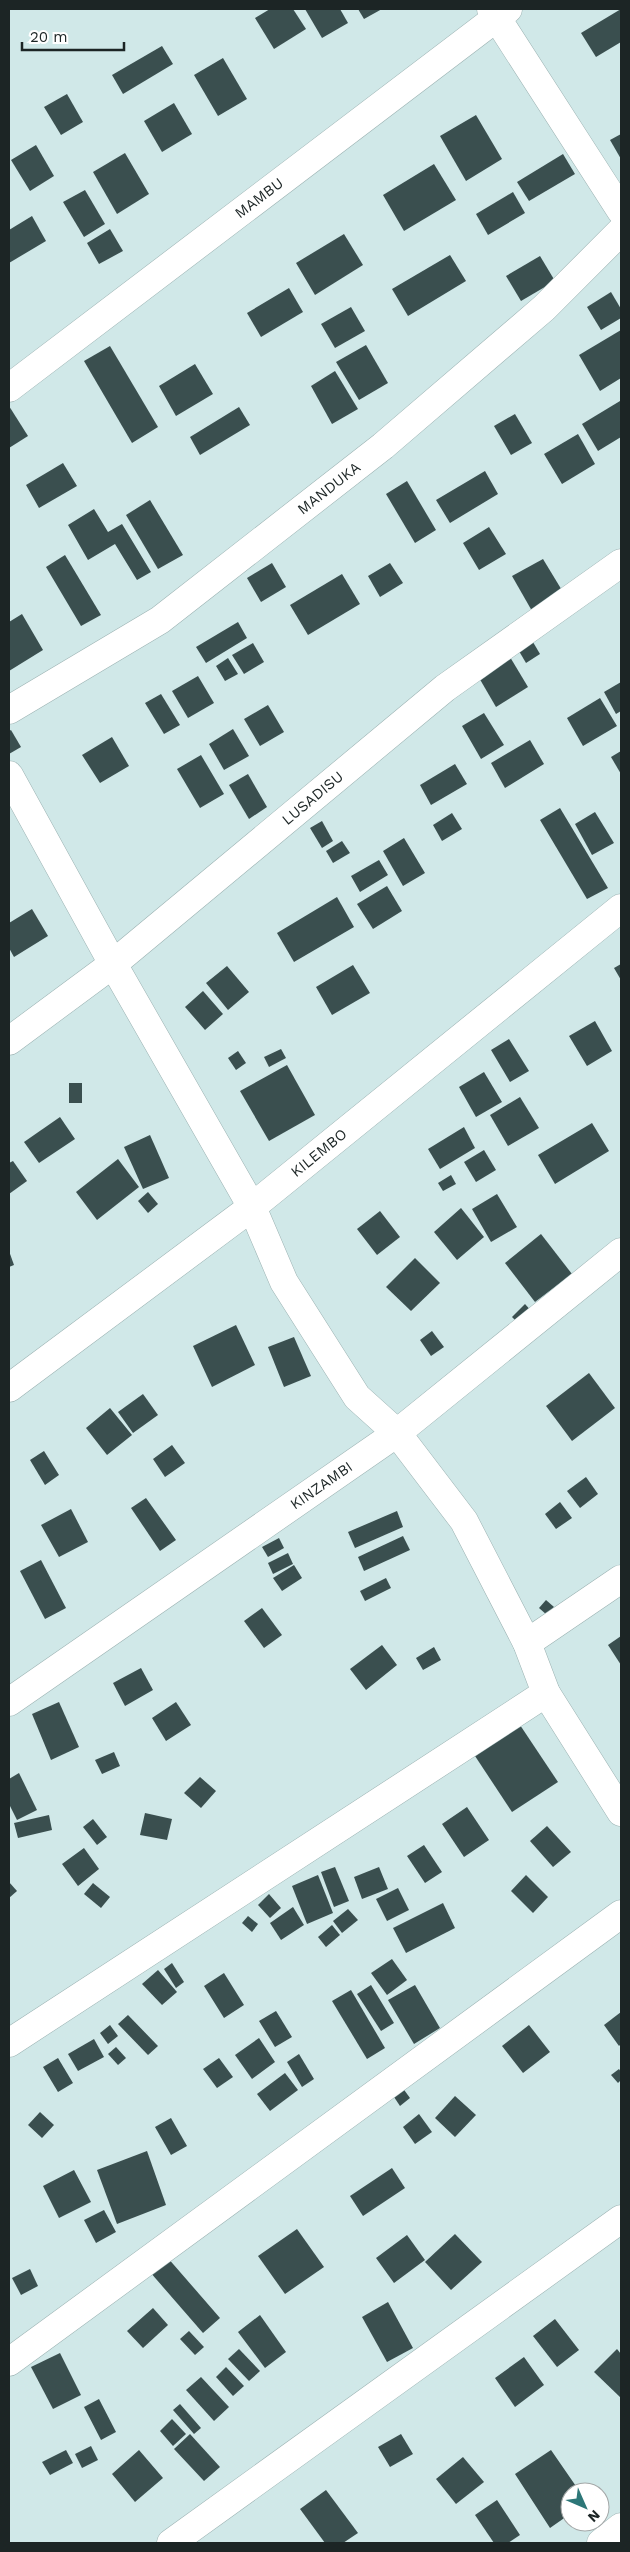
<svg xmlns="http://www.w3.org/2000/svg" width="630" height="2552" viewBox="0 0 630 2552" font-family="'Work Sans',sans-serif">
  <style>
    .building { fill: #3a4f4f }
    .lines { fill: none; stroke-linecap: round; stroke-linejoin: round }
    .minor-casing { stroke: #9bb2b2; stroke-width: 29 }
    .minor { stroke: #fff; stroke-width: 28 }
    .labels { text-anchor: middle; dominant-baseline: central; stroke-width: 5; stroke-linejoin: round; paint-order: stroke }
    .street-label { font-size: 15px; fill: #1c2525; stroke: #fff }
  </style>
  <rect width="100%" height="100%" fill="#d0e8e8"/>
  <g class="building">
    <polygon points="270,9 293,9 306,29 274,49 255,18"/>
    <polygon points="305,9 340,9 348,23 322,38"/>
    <polygon points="358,9 382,9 364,19"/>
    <polygon points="621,9 621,42 596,57 581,33"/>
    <polygon points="162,46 173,64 123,94 112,75"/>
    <polygon points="223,58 247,99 218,116 194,75"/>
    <polygon points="67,94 83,122 61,135 44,107"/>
    <polygon points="174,103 192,134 162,152 144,121"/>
    <polygon points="476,115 502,159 466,181 440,136"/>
    <polygon points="621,134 621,159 610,140"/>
    <polygon points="36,145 54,176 30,191 11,160"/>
    <polygon points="125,153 149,194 117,214 93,172"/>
    <polygon points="563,154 575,174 529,201 517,182"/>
    <polygon points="434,164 456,200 404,231 383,195"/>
    <polygon points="85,190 105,224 84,237 63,202"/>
    <polygon points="513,192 525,213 488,235 476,214"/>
    <polygon points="32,216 46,241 9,263 9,230"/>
    <polygon points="110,229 123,251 99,264 87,243"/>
    <polygon points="344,234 363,265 315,295 296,263"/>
    <polygon points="450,255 466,281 408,316 392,289"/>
    <polygon points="540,256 555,281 521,301 506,276"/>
    <polygon points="289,288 303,312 261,337 247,313"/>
    <polygon points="611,292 621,309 621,318 601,330 587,307"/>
    <polygon points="351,307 365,331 335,348 321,324"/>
    <polygon points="621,330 621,378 600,391 579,355"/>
    <polygon points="366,345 388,383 359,400 336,362"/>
    <polygon points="110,346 158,427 132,443 84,361"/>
    <polygon points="195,364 213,394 176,416 159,386"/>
    <polygon points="335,371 358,409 332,424 311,386"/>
    <polygon points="620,401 621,437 598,451 582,424"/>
    <polygon points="9,406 28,436 9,448"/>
    <polygon points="239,407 250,425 200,455 190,437"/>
    <polygon points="515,414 532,443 511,455 494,426"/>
    <polygon points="578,434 595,464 562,484 544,454"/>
    <polygon points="63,463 77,486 39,508 26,485"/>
    <polygon points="485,471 498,494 450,523 436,500"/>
    <polygon points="407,481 436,530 415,543 386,494"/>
    <polygon points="150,500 183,555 158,569 126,515"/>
    <polygon points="94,509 108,532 122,524 151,572 137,580 115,544 88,560 68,525"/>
    <polygon points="489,527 506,554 479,570 463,543"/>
    <polygon points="65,555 101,615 81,626 46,567"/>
    <polygon points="543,559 563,592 532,611 512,576"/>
    <polygon points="272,563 286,587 261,602 247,578"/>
    <polygon points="390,563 403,583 380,597 368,576"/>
    <polygon points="342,574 360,604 308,635 290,605"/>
    <polygon points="22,614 43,650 9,671 9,622"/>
    <polygon points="238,622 247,638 206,663 196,647"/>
    <polygon points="530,637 540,654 526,663 516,646"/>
    <polygon points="253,643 264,662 244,674 232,655"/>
    <polygon points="510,657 528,687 496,707 478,676"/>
    <polygon points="228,658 238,674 225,681 216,666"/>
    <polygon points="198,676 214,703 188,718 172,691"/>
    <polygon points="621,682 621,711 616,714 604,692"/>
    <polygon points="161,694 180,725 164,734 145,703"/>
    <polygon points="600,698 617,726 583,746 567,718"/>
    <polygon points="268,705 284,732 260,746 244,719"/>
    <polygon points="484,713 504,745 481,759 462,726"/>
    <polygon points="233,729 249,756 224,770 209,744"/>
    <polygon points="11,730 21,747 9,754 9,731"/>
    <polygon points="112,737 129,766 100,783 82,755"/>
    <polygon points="530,740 544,764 505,788 491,763"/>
    <polygon points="621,751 621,774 611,757"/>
    <polygon points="201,755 224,794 200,808 177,769"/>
    <polygon points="455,764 467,784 431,805 420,785"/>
    <polygon points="248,774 267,807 249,819 229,785"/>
    <polygon points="560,808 608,888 587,899 540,820"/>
    <polygon points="595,812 614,843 592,855 575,824"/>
    <polygon points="452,813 462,829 442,841 433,825"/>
    <polygon points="322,821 333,841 322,848 310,828"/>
    <polygon points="404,838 425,873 403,886 383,851"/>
    <polygon points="342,841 350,853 333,863 326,851"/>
    <polygon points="379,860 388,875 360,892 351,876"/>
    <polygon points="387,886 402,911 373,929 357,904"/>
    <polygon points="337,897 354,927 294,962 277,933"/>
    <polygon points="32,909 48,936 14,957 9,948 9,923"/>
    <polygon points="621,964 621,980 614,968"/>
    <polygon points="353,965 370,993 332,1015 316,987"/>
    <polygon points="227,966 249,992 228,1010 206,983"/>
    <polygon points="203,991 223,1014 205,1030 185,1007"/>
    <polygon points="595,1021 612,1051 587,1066 569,1036"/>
    <polygon points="509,1039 529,1071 510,1082 491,1050"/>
    <polygon points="281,1049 286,1058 269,1067 264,1057"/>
    <polygon points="238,1051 246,1063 236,1070 228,1058"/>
    <polygon points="287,1065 315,1115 269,1141 240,1091"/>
    <polygon points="484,1072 502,1102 476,1117 459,1087"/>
    <rect x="69" y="1083" width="13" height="20"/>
    <polygon points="520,1097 539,1128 508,1146 490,1115"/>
    <polygon points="60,1117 75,1139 39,1163 24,1142"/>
    <polygon points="592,1123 609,1151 555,1184 538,1155"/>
    <polygon points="464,1127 475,1148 440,1169 428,1149"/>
    <polygon points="150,1135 169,1178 143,1189 124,1147"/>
    <polygon points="484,1150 496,1170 476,1182 464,1162"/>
    <polygon points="118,1159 139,1187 97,1220 76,1192"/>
    <polygon points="13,1161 27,1181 9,1194 9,1163"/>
    <polygon points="451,1175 456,1184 443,1191 438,1183"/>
    <polygon points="148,1192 158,1204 148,1213 138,1201"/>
    <polygon points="497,1194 517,1227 491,1242 472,1209"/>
    <polygon points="461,1208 484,1237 457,1260 434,1232"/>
    <polygon points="380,1211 400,1237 377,1255 357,1229"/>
    <polygon points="541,1234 572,1274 535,1302 505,1263"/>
    <polygon points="9,1251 14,1265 9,1267"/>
    <polygon points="415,1258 440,1283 411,1311 386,1287"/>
    <polygon points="525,1304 533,1313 520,1325 512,1317"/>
    <polygon points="236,1325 255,1365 212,1387 193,1346"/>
    <polygon points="432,1331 444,1347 431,1356 420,1340"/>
    <polygon points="294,1337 311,1376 284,1387 268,1347"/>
    <polygon points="589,1373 615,1408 572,1441 546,1406"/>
    <polygon points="143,1394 158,1415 133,1433 118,1412"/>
    <polygon points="110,1408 132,1435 107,1455 86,1428"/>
    <polygon points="172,1445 185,1463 165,1477 153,1459"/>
    <polygon points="44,1451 59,1475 45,1485 30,1460"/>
    <polygon points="586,1477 598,1494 580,1508 567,1491"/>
    <polygon points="146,1498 176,1540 160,1551 131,1508"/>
    <polygon points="560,1502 572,1518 556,1529 545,1514"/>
    <polygon points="71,1509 88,1542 59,1557 41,1525"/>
    <polygon points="397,1511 403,1527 355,1548 348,1532"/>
    <polygon points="403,1536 410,1550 364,1571 358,1557"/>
    <polygon points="279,1538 284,1548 268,1557 262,1547"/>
    <polygon points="288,1553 293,1564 273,1574 268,1563"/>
    <polygon points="41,1560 66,1608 45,1619 20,1571"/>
    <polygon points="294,1565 302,1578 282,1591 273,1578"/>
    <polygon points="386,1578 391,1588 365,1601 360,1591"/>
    <polygon points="546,1600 554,1607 547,1615 539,1608"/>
    <polygon points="262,1608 282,1635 264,1648 244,1621"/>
    <polygon points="621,1636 621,1665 608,1645"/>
    <polygon points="382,1645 397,1665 366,1690 350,1669"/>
    <polygon points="434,1647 441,1660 423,1670 416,1658"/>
    <polygon points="141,1668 153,1690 125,1706 113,1683"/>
    <polygon points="59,1702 79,1747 51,1760 32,1714"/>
    <polygon points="176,1702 191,1725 166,1741 152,1718"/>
    <polygon points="520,1725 558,1782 512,1812 475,1756"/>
    <polygon points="114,1752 120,1766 102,1774 95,1760"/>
    <polygon points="19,1773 37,1810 17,1820 9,1804 9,1779"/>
    <polygon points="200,1777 216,1791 201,1808 184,1793"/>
    <polygon points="467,1807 489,1840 464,1857 442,1824"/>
    <polygon points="145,1813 172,1819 167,1840 140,1835"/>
    <polygon points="49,1815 52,1830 18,1838 14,1823"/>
    <polygon points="93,1819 107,1837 97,1845 83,1827"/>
    <polygon points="547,1826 571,1852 553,1867 530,1841"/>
    <polygon points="424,1845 442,1872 425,1883 407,1856"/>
    <polygon points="84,1848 99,1869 78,1886 62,1864"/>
    <polygon points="335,1867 349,1901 334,1907 321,1872"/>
    <polygon points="379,1867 388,1889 362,1899 354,1877"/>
    <polygon points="318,1875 333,1913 307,1924 292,1886"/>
    <polygon points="526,1875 548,1897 533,1913 511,1891"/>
    <polygon points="9,1882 17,1891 9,1898"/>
    <polygon points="93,1883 110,1897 101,1908 84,1894"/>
    <polygon points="398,1888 409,1910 387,1921 376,1899"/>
    <polygon points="269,1894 281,1908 270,1918 258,1905"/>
    <polygon points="443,1903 455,1928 406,1953 393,1928"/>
    <polygon points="293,1907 304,1925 281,1940 270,1923"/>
    <polygon points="348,1909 358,1920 342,1933 333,1921"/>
    <polygon points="248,1916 258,1924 252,1932 242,1923"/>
    <polygon points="332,1925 340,1935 326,1947 318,1937"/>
    <polygon points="392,1959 407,1980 387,1995 371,1973"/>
    <polygon points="172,1963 184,1982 176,1988 164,1969"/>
    <polygon points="158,1970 177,1992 162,2005 142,1984"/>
    <polygon points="224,1973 244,2005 224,2018 204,1986"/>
    <polygon points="371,1985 394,2023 381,2031 357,1994"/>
    <polygon points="415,1985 440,2028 414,2044 388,2000"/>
    <polygon points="351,1990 385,2048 367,2059 332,2001"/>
    <polygon points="276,2011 292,2037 275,2047 259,2021"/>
    <polygon points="621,2012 621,2044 619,2046 604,2025"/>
    <polygon points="128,2015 158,2046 148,2055 118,2024"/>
    <polygon points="110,2025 118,2036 108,2044 100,2033"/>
    <polygon points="529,2025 550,2052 523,2073 502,2046"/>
    <polygon points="259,2038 275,2062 252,2079 235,2055"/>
    <polygon points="94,2039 104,2057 78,2071 68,2054"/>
    <polygon points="116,2047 126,2058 118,2065 108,2054"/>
    <polygon points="299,2054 314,2079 302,2087 287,2062"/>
    <polygon points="58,2058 73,2083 58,2092 43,2067"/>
    <polygon points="219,2058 233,2077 217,2088 203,2069"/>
    <polygon points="619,2069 621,2072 621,2080 618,2083 611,2075"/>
    <polygon points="285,2073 298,2090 270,2111 257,2094"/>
    <polygon points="402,2087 410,2098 400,2106 392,2094"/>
    <polygon points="455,2096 476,2115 455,2137 435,2118"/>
    <polygon points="40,2112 54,2125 42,2138 28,2125"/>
    <polygon points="419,2114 432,2132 415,2144 403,2127"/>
    <polygon points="171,2118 187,2146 171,2155 155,2127"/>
    <polygon points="147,2151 166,2205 117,2224 97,2170"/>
    <polygon points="392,2168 405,2188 363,2216 350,2196"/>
    <polygon points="74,2170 91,2202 59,2218 43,2186"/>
    <polygon points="104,2210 116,2232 96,2243 84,2220"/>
    <polygon points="297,2229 324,2267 285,2294 258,2256"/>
    <polygon points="455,2234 482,2262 451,2290 425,2262"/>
    <polygon points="407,2235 425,2260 394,2283 376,2258"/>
    <polygon points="167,2257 220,2318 203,2333 150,2272"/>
    <polygon points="30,2269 38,2286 21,2295 12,2278"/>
    <polygon points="388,2302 413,2348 387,2362 362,2317"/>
    <polygon points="153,2308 168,2325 143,2348 127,2331"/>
    <polygon points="260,2315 286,2352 265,2368 238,2332"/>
    <polygon points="555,2319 579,2350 557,2367 533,2336"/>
    <polygon points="189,2331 204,2347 195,2355 180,2339"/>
    <polygon points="239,2349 260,2371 249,2381 228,2359"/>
    <polygon points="617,2349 621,2354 621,2398 594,2372"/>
    <polygon points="60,2353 81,2395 53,2409 31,2367"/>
    <polygon points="524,2357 544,2385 515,2407 495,2378"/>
    <polygon points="226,2367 244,2386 233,2396 216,2377"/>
    <polygon points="201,2377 229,2407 214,2421 186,2390"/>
    <polygon points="99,2399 116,2432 101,2440 84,2407"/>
    <polygon points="180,2404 201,2428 194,2434 173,2410"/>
    <polygon points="172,2419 186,2434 173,2446 160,2431"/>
    <polygon points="190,2434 220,2467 204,2481 174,2449"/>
    <polygon points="401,2434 413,2454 390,2467 378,2447"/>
    <polygon points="91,2446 98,2460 82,2468 75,2454"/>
    <polygon points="66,2450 73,2463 50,2475 42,2462"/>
    <polygon points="139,2450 163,2478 135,2502 112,2474"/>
    <polygon points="551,2450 580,2492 570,2492 570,2514 550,2528 515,2474"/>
    <polygon points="463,2457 484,2482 456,2504 436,2479"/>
    <polygon points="326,2490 358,2533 343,2543 325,2543 300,2509"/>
    <polygon points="497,2500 520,2535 508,2543 494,2543 475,2515"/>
  </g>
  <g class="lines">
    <defs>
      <g id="minor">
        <polyline points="491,9 621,211"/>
        <path id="s1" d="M9 388 508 9"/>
        <path id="s2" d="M9 710 160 620 383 446 544 308 621 231"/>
        <polyline points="9,775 113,964 252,1207 284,1282 357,1397 397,1433 464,1521 527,1643 546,1693 621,1812"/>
        <path id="s3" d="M9 1041 113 964 445 688 621 563"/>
        <path id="s4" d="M9 1388 252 1207 621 908"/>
        <polyline points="527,1643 621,1579"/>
        <path id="s5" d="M9 1702 397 1433 621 1252"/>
        <polyline points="9,2043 546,1693"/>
        <polyline points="9,2362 621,1914"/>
        <polyline points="171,2543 621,2219"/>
        <polyline points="601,2543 621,2527"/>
      </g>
    </defs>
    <use href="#minor" class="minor-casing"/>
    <use href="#minor" class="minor"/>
  </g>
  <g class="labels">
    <g class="street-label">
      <text stroke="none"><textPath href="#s1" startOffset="314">MAMBU</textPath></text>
      <text stroke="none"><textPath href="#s2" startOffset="390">MANDUKA</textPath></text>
      <text stroke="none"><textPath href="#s3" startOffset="389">LUSADISU</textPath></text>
      <text stroke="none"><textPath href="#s4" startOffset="389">KILEMBO</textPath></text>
      <text stroke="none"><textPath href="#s5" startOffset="380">KINZAMBI</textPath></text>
    </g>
  </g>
  <rect width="630" height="2552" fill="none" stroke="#1c2525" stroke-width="20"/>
  <g transform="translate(585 2507) rotate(135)"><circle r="24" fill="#ffffff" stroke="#a4a8a8"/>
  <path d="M0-4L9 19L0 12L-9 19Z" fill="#2d7778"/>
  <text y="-8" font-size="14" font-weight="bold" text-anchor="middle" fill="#1c2525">N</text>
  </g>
  <path d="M22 42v8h102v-8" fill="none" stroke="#1c2525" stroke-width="2.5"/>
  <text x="30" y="42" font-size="15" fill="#1c2525" stroke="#ffffff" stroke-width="4" paint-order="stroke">20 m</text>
</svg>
